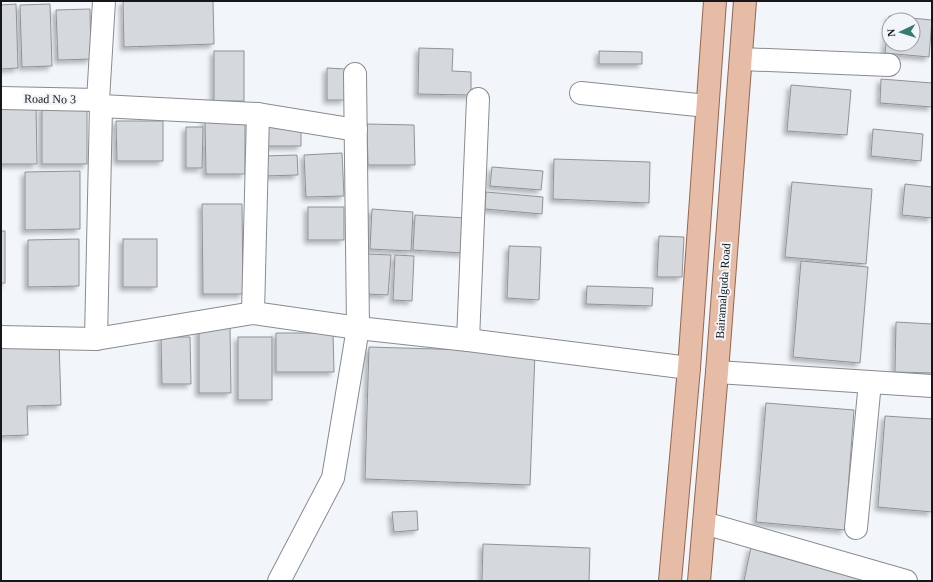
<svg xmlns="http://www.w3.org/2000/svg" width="933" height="582" viewBox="0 0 933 582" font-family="Georgia,serif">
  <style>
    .building { fill: #d5d8dc; stroke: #909397; fill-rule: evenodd; filter: url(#shadow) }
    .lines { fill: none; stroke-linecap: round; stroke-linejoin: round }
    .minor-casing { stroke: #888b8f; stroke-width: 24 }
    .major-casing { stroke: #93664f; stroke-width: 24 }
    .minor { stroke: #fff; stroke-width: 22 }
    .major { stroke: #e7bca7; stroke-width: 22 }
    .labels { text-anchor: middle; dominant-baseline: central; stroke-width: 4; stroke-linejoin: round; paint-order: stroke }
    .street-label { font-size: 12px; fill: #151718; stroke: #f2f6fa }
  </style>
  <defs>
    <filter id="shadow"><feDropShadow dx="-3.5" dy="3.5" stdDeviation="2" flood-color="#0004"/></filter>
  </defs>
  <rect width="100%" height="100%" fill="#f2f6fa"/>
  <g class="building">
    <polygon points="123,1 213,1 214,44 124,47"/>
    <polygon points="16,4 18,68 1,69 1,5"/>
    <polygon points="50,4 52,66 22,67 20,5"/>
    <polygon points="90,9 91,59 58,60 56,10"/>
    <path d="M889 16 932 20 929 57 885 53ZM889 20H913V44H889Z"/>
    <polygon points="419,48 453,49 452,71 471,72 471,95 418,94"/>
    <rect x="214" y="51" width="30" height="50"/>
    <polygon points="599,51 642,52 642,64 599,64"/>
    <polygon points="327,68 345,69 345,100 327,100"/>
    <polygon points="881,79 932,83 932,107 880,103"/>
    <polygon points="791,85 851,90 847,135 787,131"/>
    <polygon points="36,106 37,164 1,164 1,107"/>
    <rect x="42" y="107" width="45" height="57"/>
    <polygon points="205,120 245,120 245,174 206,174"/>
    <polygon points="116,121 163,121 163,161 117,161"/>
    <polygon points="266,122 301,122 301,146 267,146"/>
    <polygon points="367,124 414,125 415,165 368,165"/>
    <polygon points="186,127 203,127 202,168 186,168"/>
    <polygon points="873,129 923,134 921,161 871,156"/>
    <polygon points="342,153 344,196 306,197 304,155"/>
    <polygon points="297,155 298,175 264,176 263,156"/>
    <polygon points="554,159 650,162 649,203 553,199"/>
    <polygon points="492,167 543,171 541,190 490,186"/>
    <polygon points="80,171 80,229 25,230 25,172"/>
    <polygon points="792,182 872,189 866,264 785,257"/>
    <polygon points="905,184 932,187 932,218 902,215"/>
    <polygon points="486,192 543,197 542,214 485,209"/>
    <polygon points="202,204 242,204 243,294 203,294"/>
    <rect x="308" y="207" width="36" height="33"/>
    <polygon points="372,209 413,212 411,251 370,249"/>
    <polygon points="415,215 466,218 464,253 413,250"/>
    <rect x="1" y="231" width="4" height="52"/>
    <polygon points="659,236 684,237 682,277 657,277"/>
    <polygon points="79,239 79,286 28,287 28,240"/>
    <rect x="123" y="239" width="34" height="48"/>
    <polygon points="509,246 541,247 539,300 507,298"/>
    <polygon points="367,254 391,255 388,295 366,294"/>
    <polygon points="395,255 414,256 412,301 393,300"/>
    <polygon points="801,261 868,267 860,363 793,357"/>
    <polygon points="587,286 653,288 652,306 586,304"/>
    <polygon points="896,322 932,324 932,373 895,372"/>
    <polygon points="230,327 231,393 199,393 199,328"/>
    <polygon points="276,333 333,333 334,372 276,372"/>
    <polygon points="161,337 190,337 191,384 162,384"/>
    <rect x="238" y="337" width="34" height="63"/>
    <polygon points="59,341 61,405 27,406 28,435 1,436 1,344"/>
    <polygon points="369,347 535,352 530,485 365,479"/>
    <polygon points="766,403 854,410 845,530 756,522"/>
    <polygon points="885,416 932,419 932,512 878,507"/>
    <polygon points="417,511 418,530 394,532 392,512"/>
    <polygon points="483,544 590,548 589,581 482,581"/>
    <polygon points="751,547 882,581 744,581"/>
  </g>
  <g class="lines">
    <defs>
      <g id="minor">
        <polyline points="741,59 889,65"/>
        <polyline points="581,93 707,106"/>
        <polyline points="1,98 98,100"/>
        <polyline points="101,106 258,114 356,130"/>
        <polyline points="253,313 258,114"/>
        <polyline points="1,337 96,339 253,313 358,328 468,340 689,368"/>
        <polyline points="96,339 101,106 98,100 104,1"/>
        <polyline points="468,340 478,99"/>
        <polyline points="717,372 932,386"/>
        <polyline points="704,523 906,581"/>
        <polyline points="856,528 870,382"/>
        <polyline points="279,581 333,478 358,328 355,74"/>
      </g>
      <g id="major">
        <polyline points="670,581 689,368 715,1"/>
        <polyline points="699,581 717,372 745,1"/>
      </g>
    </defs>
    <use href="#minor" class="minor-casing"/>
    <use href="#major" class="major-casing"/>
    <use href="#minor" class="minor"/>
    <use href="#major" class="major"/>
  </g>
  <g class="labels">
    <g class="street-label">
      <text transform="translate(50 99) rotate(1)">Road No 3</text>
      <text transform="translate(723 291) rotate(-86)">Bairamalguda Road</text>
    </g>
  </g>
  <rect width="933" height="582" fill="none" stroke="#151718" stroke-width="4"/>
  <g transform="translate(901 32) rotate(266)"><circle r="19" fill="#f2f6fa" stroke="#9a9da0"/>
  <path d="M0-3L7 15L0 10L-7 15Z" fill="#357b73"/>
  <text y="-6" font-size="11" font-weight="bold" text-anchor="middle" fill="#151718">N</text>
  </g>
</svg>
